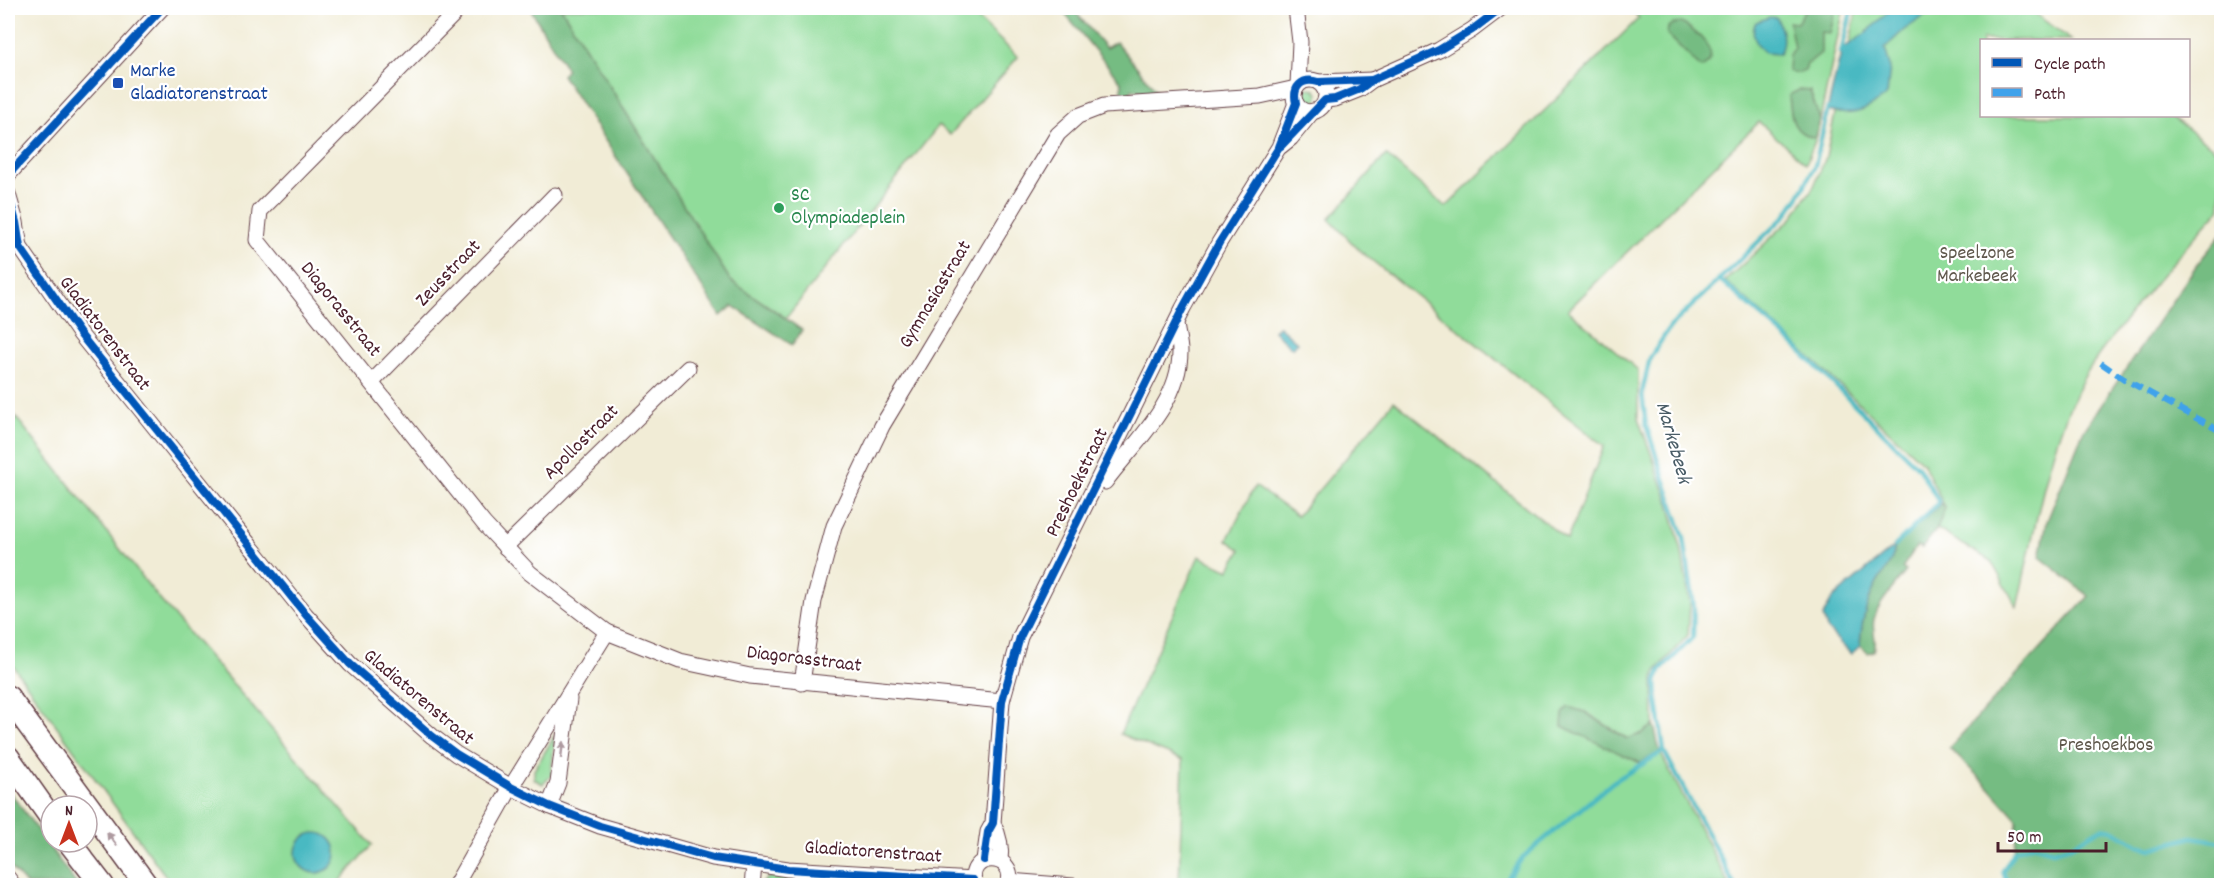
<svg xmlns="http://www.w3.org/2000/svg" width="2229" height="893" viewBox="0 0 2229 893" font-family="Dekko,sans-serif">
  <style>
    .green { fill: #90dc9a; stroke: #6d7e62; stroke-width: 1.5 }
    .forest { fill: #74bc82; stroke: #5f6e56; stroke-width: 1.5 }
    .water { fill: #4ab9c2; stroke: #4a6c76; stroke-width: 1.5 }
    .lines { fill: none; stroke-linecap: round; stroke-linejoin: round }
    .stream { stroke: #4ab9c2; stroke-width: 4.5 }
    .minor-casing { stroke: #633e45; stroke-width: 17 }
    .highway-casing { stroke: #633e45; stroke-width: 25 }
    .minor { stroke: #fff; stroke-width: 15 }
    .highway { stroke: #fff; stroke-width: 22 }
    .quiet { stroke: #40a2eb; stroke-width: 6; stroke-dasharray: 12 6; stroke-linecap: butt }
    .cycleway-casing { stroke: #fff; stroke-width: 11 }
    .cycleway { stroke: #0057b8; stroke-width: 8 }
    .oneway { fill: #ae9aa0 }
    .transit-dot { fill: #1a4fb4; stroke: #fff; stroke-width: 2 }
    .leisure-dot { fill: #2e9e5b; stroke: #fff; stroke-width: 2 }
    .labels { text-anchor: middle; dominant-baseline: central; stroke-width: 4.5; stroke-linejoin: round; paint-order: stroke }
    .transit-label { font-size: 20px; fill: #164399; stroke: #fff; text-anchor: start }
    .leisure-label { font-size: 20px; fill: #27864d; stroke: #fff; text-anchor: start }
    .park-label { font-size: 20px; fill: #5f584c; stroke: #fff }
    .street-label { font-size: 20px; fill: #4a1f2b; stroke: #fff }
    .water-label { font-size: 21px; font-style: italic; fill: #4a5d67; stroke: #fff }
  </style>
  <rect width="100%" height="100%" fill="#fff"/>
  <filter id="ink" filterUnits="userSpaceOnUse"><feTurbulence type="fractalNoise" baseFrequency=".0167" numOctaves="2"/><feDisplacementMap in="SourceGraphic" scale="12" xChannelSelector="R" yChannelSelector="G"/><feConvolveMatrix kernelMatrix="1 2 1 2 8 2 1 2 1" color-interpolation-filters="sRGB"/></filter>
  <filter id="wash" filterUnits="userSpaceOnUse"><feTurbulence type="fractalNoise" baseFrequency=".008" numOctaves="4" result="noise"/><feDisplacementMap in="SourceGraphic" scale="24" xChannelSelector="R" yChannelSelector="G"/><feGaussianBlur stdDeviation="1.35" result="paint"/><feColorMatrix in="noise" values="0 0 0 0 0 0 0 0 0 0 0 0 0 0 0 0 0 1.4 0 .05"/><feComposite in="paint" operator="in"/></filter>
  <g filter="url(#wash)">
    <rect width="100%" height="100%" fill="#f1ecd6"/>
    <g class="green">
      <polygon points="561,8 973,8 970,11 1018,57 950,135 939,125 786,318 730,280"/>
      <polygon points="1630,8 1650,8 1657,13 1661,8 1844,8 1816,138 1806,164 1759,122 1568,310 1638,370 1638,418 1669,503 1681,548 1690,604 1688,635 1656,671 1653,681 1654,725 1641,734 1628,739 1585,712 1640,763 1660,752 1729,885 1179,885 1183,760 1120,734 1199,556 1229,570 1241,550 1227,540 1255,486 1297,516 1394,401 1567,540 1604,446 1359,250 1329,219 1386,155 1446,207 1639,18"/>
      <path d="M1857 8H2027L2071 40H1982V116H2170L2221 154V208C2187 245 2154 283 2123 323 2109 342 2092 361 2081 383 2047 448 2034 536 2017 607L1991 561 1937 529 1945 507 1923 463 1774 324 1725 281 1792 218 1814 186 1826 157Z"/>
      <circle cx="1310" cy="96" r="8"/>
      <polygon points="8,407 161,601 372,845 337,885 172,885 8,659"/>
      <polygon points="555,735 551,776 543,784 534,779 534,770"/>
      <polygon points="769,877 786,877 922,885 760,886"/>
    </g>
    <g class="forest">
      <polygon points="533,8 561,8 730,280 802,330 792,345 733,306 721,316 562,75 567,70 531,10"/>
      <polygon points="1060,8 1072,8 1106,48 1116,42 1157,91 1144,92 1132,89 1128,98 1121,95 1122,83"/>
      <polygon points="1806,8 1836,8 1830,33 1821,32 1821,53 1807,64 1805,71 1798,73 1788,71 1789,55 1794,47 1789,22 1797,23"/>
      <path d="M1681 23C1696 30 1726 56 1701 68L1667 34 1668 28 1673 24Z"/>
      <path d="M1799 90 1810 91 1820 120 1816 138C1791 133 1791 118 1789 95Z"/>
      <polygon points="2221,235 2221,885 2008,885 2003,871 2015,851 2017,819 1986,784 1949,748 2089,596 2040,557 2047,521 2083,432 2198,263"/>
      <path d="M1942 503 1945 508 1937 529 1922 548 1917 546 1902 568 1906 571C1896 585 1879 602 1874 619 1871 630 1878 640 1874 651L1868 653 1860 646C1861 625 1866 603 1876 585 1884 570 1893 564 1895 546Z"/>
      <polygon points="1568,707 1585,712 1627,739 1641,734 1654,725 1660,752 1640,763 1562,726 1563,714"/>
      <polygon points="8,789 77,885 27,885 8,865"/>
    </g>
    <g class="water">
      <path d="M1890 8H1930L1929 13 1904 30 1885 48 1890 66 1887 95C1866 111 1854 118 1827 111L1842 49 1866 33 1889 11Z"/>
      <path d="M1770 17 1777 18C1782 30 1786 41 1779 54L1765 53C1757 45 1749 34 1756 22Z"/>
      <polygon points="1279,326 1297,342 1292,348 1274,331"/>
      <path d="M1895 546C1893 564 1884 570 1876 585 1866 603 1861 625 1860 646L1851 654 1827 629 1823 616 1832 599Z"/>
      <circle cx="316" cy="853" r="20"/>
    </g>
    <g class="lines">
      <g class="stream">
        <polyline points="1841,53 1852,8"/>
        <polyline points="1719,279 1788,339 1919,468 1939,502 1895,546"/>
        <polyline points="1502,886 1523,857 1613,782 1664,751"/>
        <polyline points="1735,886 1664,751 1657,701 1656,682 1660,671 1693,637 1694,607 1684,538 1646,425 1642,393 1650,358 1670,327 1786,215 1799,196 1815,166 1828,108"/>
        <polyline points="2008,886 2003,871 2015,851 2032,845 2053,851 2071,846 2102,828 2112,830 2139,845 2151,849 2192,837 2222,842"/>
      </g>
    </g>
  </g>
  <g filter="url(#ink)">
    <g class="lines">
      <defs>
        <g id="minor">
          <polyline points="460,8 260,211 257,240 484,524 530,573 607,632 680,661 750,676 1002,701"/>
          <polyline points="1296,8 1300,42 1298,85"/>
          <circle cx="1310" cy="96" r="16"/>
          <polyline points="1318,82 1372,80"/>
          <polyline points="1325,100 1335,99 1360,89 1372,80 1439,50 1472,30 1501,8"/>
          <polyline points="1281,146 1291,138 1313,111"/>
          <polyline points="8,175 162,8"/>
          <polyline points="8,194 16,222 20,247 80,334 161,435 306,615 350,664 432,736 456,754 511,787 549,806 600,826 713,858 788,869 973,880"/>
          <polyline points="372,382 555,195"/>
          <path d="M1105 482C1133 444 1180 403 1180 352 1180 343 1177 333 1176 324"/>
          <polyline points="505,547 688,368"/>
          <polyline points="802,683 814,601 834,526 882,426 1058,134 1078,116 1104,106 1260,96 1296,88"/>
          <polyline points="549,806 558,783 569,699"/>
          <path d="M993 823C999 835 1002 847 1000 861"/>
          <polyline points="984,860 988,832 993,823 1002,701 1020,637 1183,308 1219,243 1279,147 1296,103"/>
          <polyline points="8,878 14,886"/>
          <polyline points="1009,881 1073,886"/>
          <polyline points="455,886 511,787 607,632"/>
          <polyline points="752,886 754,865"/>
          <path d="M975 886C963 851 1020 851 1008 886"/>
        </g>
        <g id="highway">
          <polyline points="8,697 147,886"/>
          <polyline points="8,757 51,818"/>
          <polyline points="69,842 103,886"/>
        </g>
      </defs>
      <use href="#minor" class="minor-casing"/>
      <use href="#highway" class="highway-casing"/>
      <use href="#minor" class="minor"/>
      <use href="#highway" class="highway"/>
      <g class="quiet">
        <polyline points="1654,8 1657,8"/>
        <polyline points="2101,363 2124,379 2222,432"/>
      </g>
      <defs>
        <g id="cycleway">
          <polyline points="1281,146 1325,100 1335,99 1360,89 1372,80 1439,50 1472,30 1501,8"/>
          <polyline points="8,175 162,8"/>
          <polyline points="8,194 16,222 20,247 80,334 161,435 306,615 350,664 432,736 456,754 511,787 549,806 600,826 713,858 788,869 973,880"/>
          <path d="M984 860 988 832 993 823 1002 701 1020 637 1183 308 1219 243 1279 147 1296 103C1292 87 1302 77 1318 82L1372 80"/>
        </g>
      </defs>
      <use href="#cycleway" class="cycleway-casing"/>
      <use href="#cycleway" class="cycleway"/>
    </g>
    <defs><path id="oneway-solid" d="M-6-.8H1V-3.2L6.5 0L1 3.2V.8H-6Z" transform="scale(1.5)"/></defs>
    <g class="oneway">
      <use href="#oneway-solid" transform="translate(562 750) rotate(-83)"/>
      <use href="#oneway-solid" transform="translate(112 839) rotate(-127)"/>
    </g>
  </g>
  <rect class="transit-dot" x="112" y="77" width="12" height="12" rx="3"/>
  <circle class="leisure-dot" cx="779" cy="208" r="6"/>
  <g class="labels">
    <g class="transit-label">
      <text x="130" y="72">Marke<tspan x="130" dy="23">Gladiatorenstraat</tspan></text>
    </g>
    <g class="leisure-label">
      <text x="791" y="196">SC<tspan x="791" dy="23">Olympiadeplein</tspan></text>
    </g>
    <g class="park-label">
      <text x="1977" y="254">Speelzone<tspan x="1977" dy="23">Markebeek</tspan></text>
      <text x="2106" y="746">Preshoekbos</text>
    </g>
    <g class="street-label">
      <text transform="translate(449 274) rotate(-46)">Zeusstraat</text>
      <text transform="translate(936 295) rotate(-59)">Gymnasiastraat</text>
      <text transform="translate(340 310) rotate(51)">Diagorasstraat</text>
      <text transform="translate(104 334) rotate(53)">Gladiatorenstraat</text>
      <text transform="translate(582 443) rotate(-45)">Apollostraat</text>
      <text transform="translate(1078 483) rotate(-64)">Preshoekstraat</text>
      <text transform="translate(804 660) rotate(7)">Diagorasstraat</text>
      <text transform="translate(418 698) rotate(40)">Gladiatorenstraat</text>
      <text transform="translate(873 853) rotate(4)">Gladiatorenstraat</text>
    </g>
    <g class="water-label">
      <text transform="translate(1672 443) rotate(74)">Markebeek</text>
    </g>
  </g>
  <rect width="2229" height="893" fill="none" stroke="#fff" stroke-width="30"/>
  <rect x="1980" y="39" width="210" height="78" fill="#ffffff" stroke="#b7a5aa" stroke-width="1.5"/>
  <rect x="1992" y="58" width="30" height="9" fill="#0057b8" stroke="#b7a5aa" stroke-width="1.5"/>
  <text x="2034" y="69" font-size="18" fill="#4a1f2b">Cycle path</text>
  <rect x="1992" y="88" width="30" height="9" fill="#40a2eb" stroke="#b7a5aa" stroke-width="1.5"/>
  <text x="2034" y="99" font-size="18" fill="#4a1f2b">Path</text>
  <g transform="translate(69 824)"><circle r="28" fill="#ffffff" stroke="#b7a5aa" stroke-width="1.5"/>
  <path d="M0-4.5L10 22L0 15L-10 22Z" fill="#c8321e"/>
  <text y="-9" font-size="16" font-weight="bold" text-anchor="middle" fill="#4a1f2b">N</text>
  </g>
  <path d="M1998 842v9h108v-9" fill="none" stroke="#4a1f2b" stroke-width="3"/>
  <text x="2007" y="842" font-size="18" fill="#4a1f2b" stroke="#ffffff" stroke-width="4.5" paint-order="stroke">50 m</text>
</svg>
